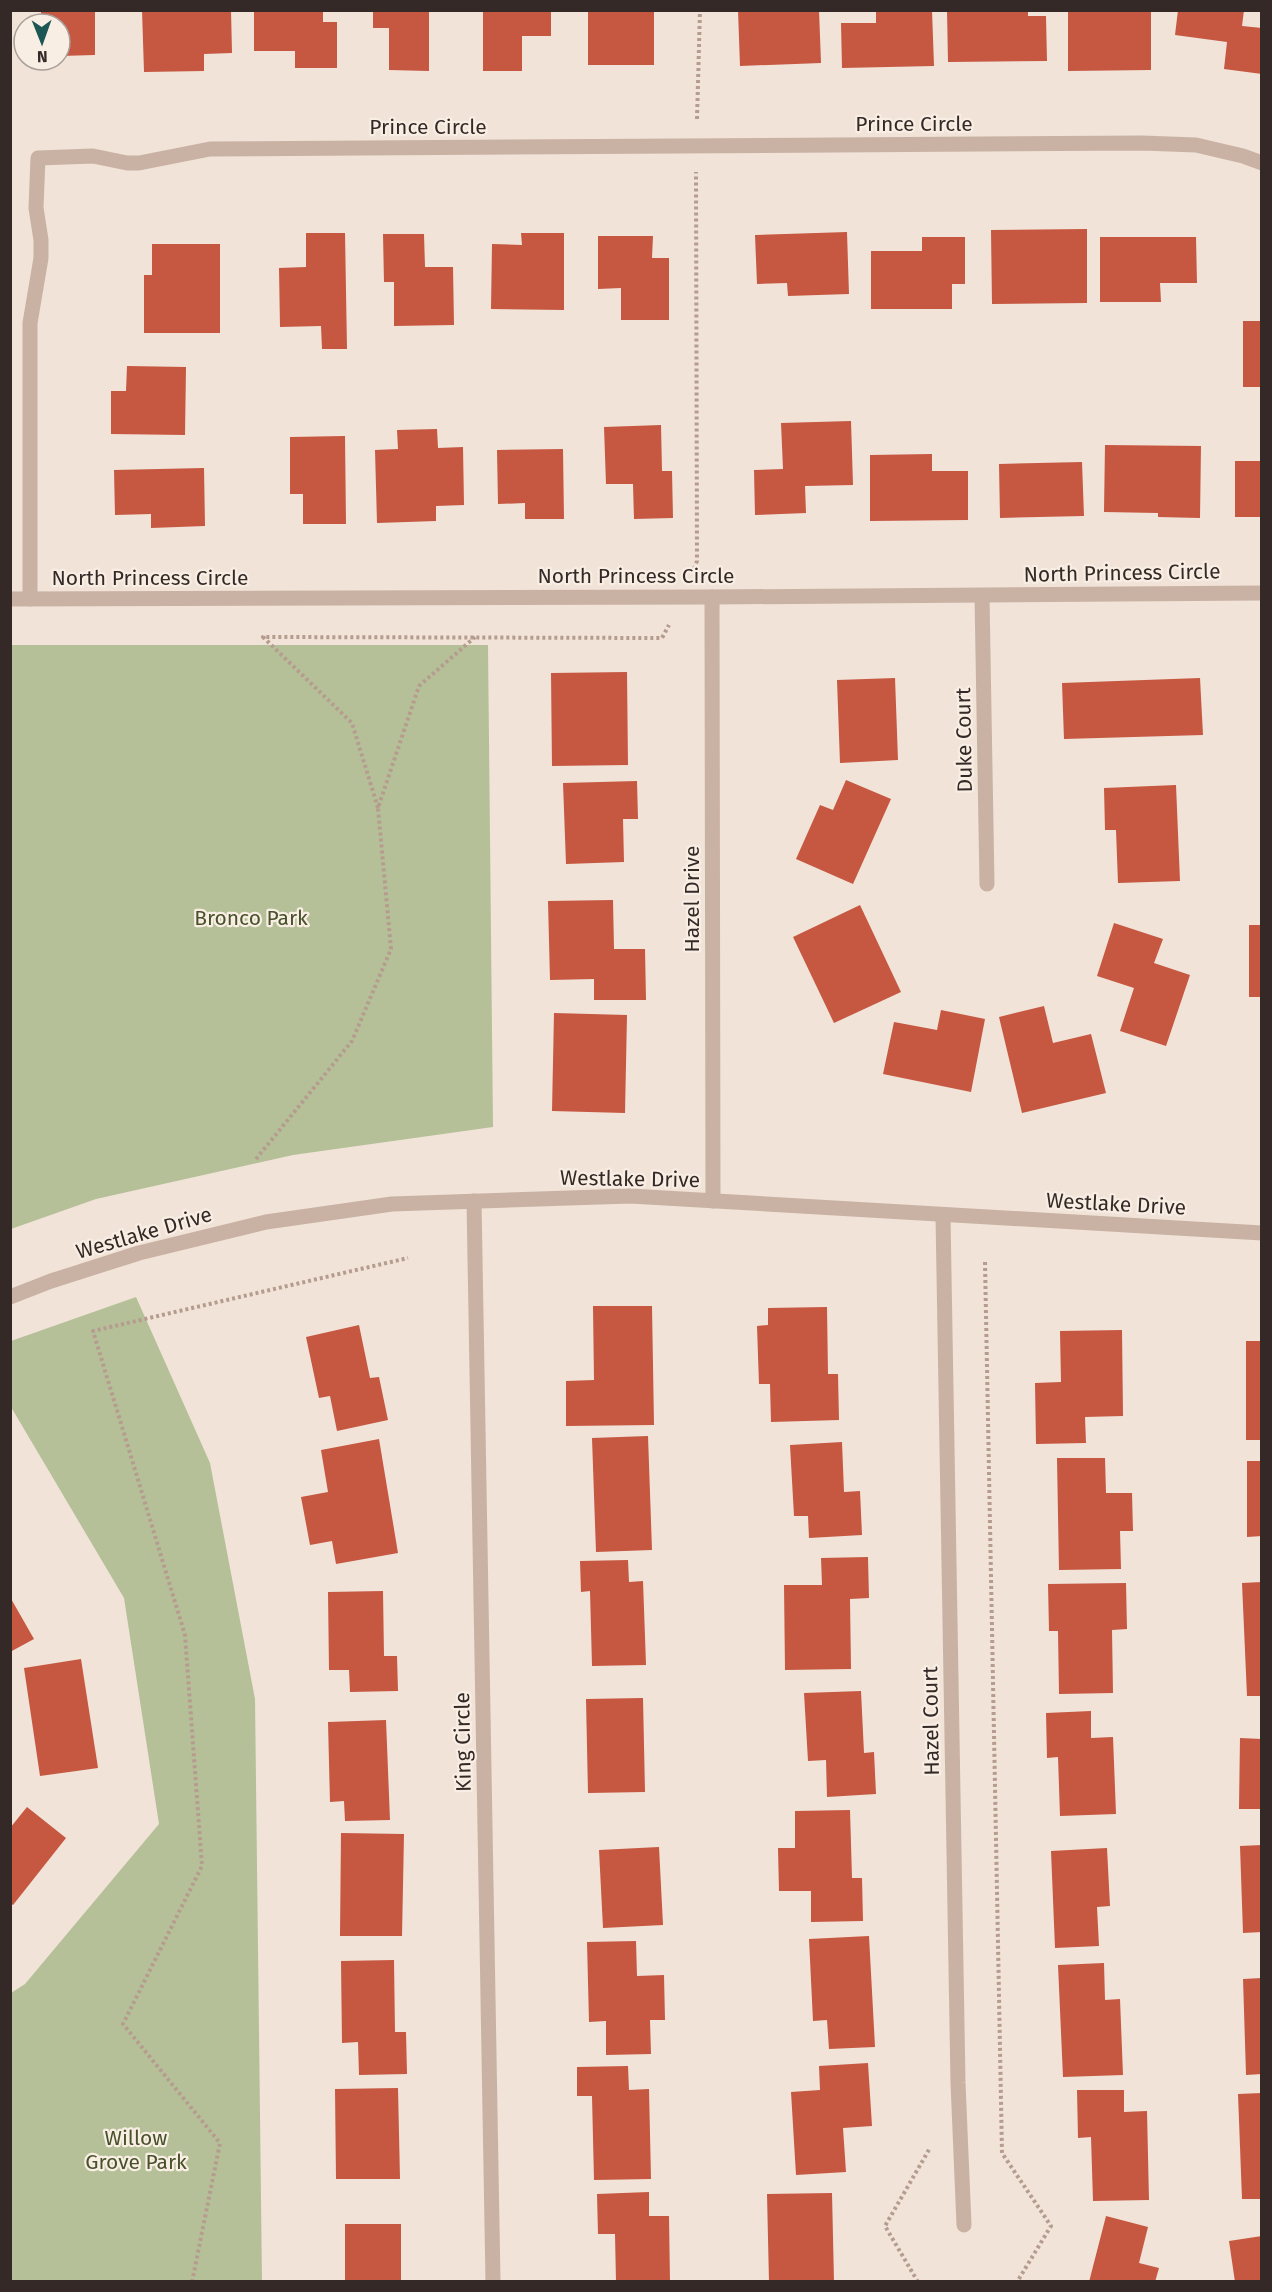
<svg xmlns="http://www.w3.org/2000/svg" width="1272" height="2292" viewBox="0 0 1272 2292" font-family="'Fira Sans',sans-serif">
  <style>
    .green { fill: #b5c098 }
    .building { fill: #c65741 }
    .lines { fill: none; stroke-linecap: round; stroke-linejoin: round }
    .path { stroke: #b59c8f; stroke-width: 4; stroke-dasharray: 3 3; stroke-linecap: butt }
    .minor { stroke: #c9b2a4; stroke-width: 15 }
    .labels { text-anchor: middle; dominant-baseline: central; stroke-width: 4.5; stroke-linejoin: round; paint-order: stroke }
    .street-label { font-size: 21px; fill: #342926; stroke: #f9eee4 }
    .park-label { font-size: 21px; fill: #47522a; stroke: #f9eee4 }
  </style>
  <rect width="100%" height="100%" fill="#f1e3d8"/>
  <g class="green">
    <polygon points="11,645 488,645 493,1127 293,1155 96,1199 11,1229"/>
    <polygon points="136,1297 210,1463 255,1699 262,2281 11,2281 11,1993 25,1984 159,1824 124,1598 11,1407 11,1341"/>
  </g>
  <g class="building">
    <polygon points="41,10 95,10 95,55 60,56 60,24 41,24"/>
    <polygon points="142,10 231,10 232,53 204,54 204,71 144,72"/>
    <polygon points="254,10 323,10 323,22 337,22 337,68 295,68 295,51 254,51"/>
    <polygon points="373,10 429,10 429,71 389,70 389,28 373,28"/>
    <polygon points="483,10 551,10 551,36 522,36 522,71 483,71"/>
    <rect x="588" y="10" width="66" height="55"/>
    <polygon points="738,10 819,10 821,63 740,66"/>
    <polygon points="876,10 932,10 934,66 842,68 841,23 876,23"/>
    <polygon points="947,10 1028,10 1028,16 1046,16 1047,61 948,62"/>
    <polygon points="1178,10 1244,10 1242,26 1262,28 1262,74 1224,69 1227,42 1175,35"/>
    <polygon points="1151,11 1151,70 1068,71 1068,12"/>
    <polygon points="1087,229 1087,303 992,304 991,230"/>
    <polygon points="847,232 849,294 788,296 787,283 757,284 755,235"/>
    <polygon points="306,233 345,233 347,349 322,349 321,326 280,327 279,268 306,267"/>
    <polygon points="521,233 564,233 564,310 491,309 492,244 522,245"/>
    <polygon points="383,234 424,234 425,267 453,267 454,325 394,326 394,282 384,282"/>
    <polygon points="598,236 653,236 652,258 669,258 669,320 621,320 621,288 598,289"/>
    <polygon points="922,237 965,237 965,284 952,284 952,309 871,309 871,251 922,251"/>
    <polygon points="1100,237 1196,237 1197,283 1160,283 1161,302 1100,302"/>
    <polygon points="152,244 220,244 220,333 144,333 144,275 152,275"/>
    <rect x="1243" y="321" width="19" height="66"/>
    <polygon points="127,366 186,367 185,435 111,434 111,391 126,391"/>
    <polygon points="851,421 853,485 805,486 806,513 755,515 754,470 783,469 781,423"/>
    <polygon points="661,425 662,471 672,471 673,518 634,519 633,484 606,484 604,427"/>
    <polygon points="437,429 438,448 463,447 464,505 436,506 436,521 377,523 375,450 398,449 397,430"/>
    <polygon points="345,436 346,524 303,524 303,494 290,494 290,437"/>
    <polygon points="1105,445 1201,446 1200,518 1158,517 1158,513 1104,512"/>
    <polygon points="563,449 564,519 525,519 525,503 498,504 497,450"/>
    <polygon points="932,454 932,471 968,471 968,520 870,521 870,455"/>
    <rect x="1235" y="461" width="27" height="56"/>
    <polygon points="1082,462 1084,516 1000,518 999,464"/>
    <polygon points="204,468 205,526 151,528 151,514 115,515 114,470"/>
    <polygon points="627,672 628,765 552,766 551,673"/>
    <polygon points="895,678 898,760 840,763 837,680"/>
    <polygon points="1200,678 1203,735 1064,739 1062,683"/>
    <polygon points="846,780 891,799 853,884 796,859 820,805 833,810"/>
    <polygon points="637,781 638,819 623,819 624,862 566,864 563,783"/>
    <polygon points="1176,785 1180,881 1118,883 1116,830 1105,830 1104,788"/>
    <polygon points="613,900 614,949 645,949 646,1000 594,1000 594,979 550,980 548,901"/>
    <polygon points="860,905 901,992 834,1023 793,937"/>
    <polygon points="1114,923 1163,939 1154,963 1190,975 1166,1046 1120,1031 1134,988 1097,976"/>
    <rect x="1249" y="925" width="13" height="72"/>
    <polygon points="1044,1006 1053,1043 1091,1034 1106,1093 1022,1113 999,1017"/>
    <polygon points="941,1010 985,1019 971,1092 883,1074 894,1022 937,1030"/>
    <polygon points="554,1013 627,1015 625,1113 552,1111"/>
    <polygon points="593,1306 652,1306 654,1425 566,1426 566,1381 594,1380"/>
    <polygon points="827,1307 828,1374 838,1374 839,1420 771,1422 770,1384 759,1384 757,1326 768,1325 768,1308"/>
    <polygon points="359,1325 370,1378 379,1377 388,1420 337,1431 330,1396 319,1398 306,1337"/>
    <polygon points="1122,1330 1123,1416 1085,1417 1086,1443 1036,1444 1035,1383 1061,1382 1060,1331"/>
    <rect x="1246" y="1341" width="16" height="99"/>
    <polygon points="648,1436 652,1550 596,1552 592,1438"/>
    <polygon points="379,1439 398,1553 336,1564 332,1541 310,1545 301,1497 328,1492 321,1450"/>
    <polygon points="842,1442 844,1492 860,1491 862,1535 809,1538 808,1516 794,1516 790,1445"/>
    <polygon points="1057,1458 1105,1458 1106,1493 1132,1493 1133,1531 1120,1531 1121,1569 1059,1570"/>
    <polygon points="1247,1461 1262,1461 1262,1536 1247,1537"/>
    <polygon points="868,1557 869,1598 850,1599 851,1669 785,1670 784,1585 822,1585 821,1558"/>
    <polygon points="628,1560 629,1582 643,1581 646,1665 592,1666 590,1591 581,1592 580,1561"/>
    <polygon points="1262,1582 1262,1696 1247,1696 1242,1583"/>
    <polygon points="1126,1583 1127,1629 1112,1630 1113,1693 1059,1694 1058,1631 1049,1631 1048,1584"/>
    <polygon points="383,1591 384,1656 397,1656 398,1691 350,1692 349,1670 329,1670 328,1592"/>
    <polygon points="10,1597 34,1639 10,1652"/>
    <polygon points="81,1659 98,1768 40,1776 24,1668"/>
    <polygon points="861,1691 864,1753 874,1752 876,1794 827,1797 826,1760 808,1761 804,1693"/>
    <polygon points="643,1698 645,1792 588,1793 586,1699"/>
    <polygon points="1091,1711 1091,1738 1113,1737 1116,1814 1060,1816 1058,1757 1047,1758 1046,1713"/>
    <polygon points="386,1720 390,1820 345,1821 344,1801 330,1802 328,1722"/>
    <polygon points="1240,1738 1262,1739 1262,1809 1239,1809"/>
    <polygon points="27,1807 66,1838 13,1905 10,1903 10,1828"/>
    <polygon points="850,1810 852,1878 862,1878 863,1921 811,1922 811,1891 779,1891 778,1848 795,1848 795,1811"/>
    <polygon points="341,1833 404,1834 402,1936 340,1936"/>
    <polygon points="1262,1845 1262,1932 1243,1933 1240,1846"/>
    <polygon points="659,1847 663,1925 603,1928 599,1850"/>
    <polygon points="1107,1848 1110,1906 1097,1907 1099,1946 1055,1948 1051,1851"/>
    <polygon points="869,1936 875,2047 829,2049 827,2020 813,2021 809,1939"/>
    <polygon points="636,1941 637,1976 664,1975 665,2020 650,2020 651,2054 606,2055 606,2021 589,2022 587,1942"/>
    <polygon points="394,1960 395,2032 406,2032 407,2074 359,2075 358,2042 342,2043 341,1961"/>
    <polygon points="1104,1963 1105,2000 1120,1999 1123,2075 1063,2077 1058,1965"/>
    <polygon points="1262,1978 1262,2074 1246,2075 1243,1979"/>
    <polygon points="868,2063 872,2126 843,2128 846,2172 796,2175 791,2092 820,2090 819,2066"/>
    <polygon points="628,2066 629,2090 649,2089 651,2179 594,2180 592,2096 577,2096 577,2067"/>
    <polygon points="398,2088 400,2179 336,2179 335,2089"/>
    <polygon points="1077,2090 1124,2090 1124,2112 1147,2111 1149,2200 1093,2201 1091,2137 1078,2138"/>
    <polygon points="1262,2093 1262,2199 1242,2199 1238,2094"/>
    <polygon points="649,2192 649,2216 669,2216 670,2282 616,2282 615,2234 598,2234 597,2194"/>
    <polygon points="832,2193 834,2282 769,2282 767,2194"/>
    <polygon points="1106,2216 1148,2227 1139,2263 1159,2268 1155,2282 1089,2282"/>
    <rect x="345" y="2224" width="56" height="58"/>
    <polygon points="1262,2236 1262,2282 1235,2282 1229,2241"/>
  </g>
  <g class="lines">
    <g class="path">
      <polyline points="697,119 700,10"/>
      <polyline points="694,569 697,561 696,172"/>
      <polyline points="378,808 352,723 263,637 662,638 669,625"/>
      <polyline points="256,1159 352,1041 391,949 378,808 419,686 475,637"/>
      <polyline points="985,1262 1002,2153 1051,2226 1017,2282"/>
      <polyline points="192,2282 220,2143 123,2024 202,1866 185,1635 93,1331 408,1258"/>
      <polyline points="918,2282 885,2226 930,2148"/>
    </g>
    <g class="minor">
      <polyline points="982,596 987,884"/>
      <polyline points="712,597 713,1201"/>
      <polyline points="10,599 712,597 1262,593"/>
      <polyline points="30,599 30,323 41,258 41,240 36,208 38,158 93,156 127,163 139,163 210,149 1142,143 1196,145 1243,156 1262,163"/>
      <polyline points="474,1201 493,2282"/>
      <polyline points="943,1216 958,2083 964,2225"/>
      <polyline points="10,1297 51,1281 139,1253 266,1222 392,1204 630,1196 1262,1233"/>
    </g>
  </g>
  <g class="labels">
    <g class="street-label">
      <text x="914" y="124">Prince Circle</text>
      <text x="428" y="127">Prince Circle</text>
      <text transform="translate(1122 573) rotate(-1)">North Princess Circle</text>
      <text x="636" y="576">North Princess Circle</text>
      <text x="150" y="578">North Princess Circle</text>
      <text transform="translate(964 740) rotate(-91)">Duke Court</text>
      <text transform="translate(692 899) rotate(-90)">Hazel Drive</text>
      <text transform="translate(630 1179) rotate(1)">Westlake Drive</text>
      <text transform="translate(1116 1204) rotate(3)">Westlake Drive</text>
      <text transform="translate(144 1233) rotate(-16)">Westlake Drive</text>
      <text transform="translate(931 1721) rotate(-91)">Hazel Court</text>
      <text transform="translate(463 1742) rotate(-91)">King Circle</text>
    </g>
    <g class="park-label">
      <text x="251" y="918">Bronco Park</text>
      <text x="136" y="2138">Willow<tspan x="136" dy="24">Grove Park</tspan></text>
    </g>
  </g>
  <rect width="1272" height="2292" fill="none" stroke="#342926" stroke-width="24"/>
  <g transform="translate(42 42) rotate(179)"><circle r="28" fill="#f9eee4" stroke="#aa9f98" stroke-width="1.5"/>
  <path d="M0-4.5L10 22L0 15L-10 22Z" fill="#1c5655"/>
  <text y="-9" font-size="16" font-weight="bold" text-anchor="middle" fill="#342926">N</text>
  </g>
</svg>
